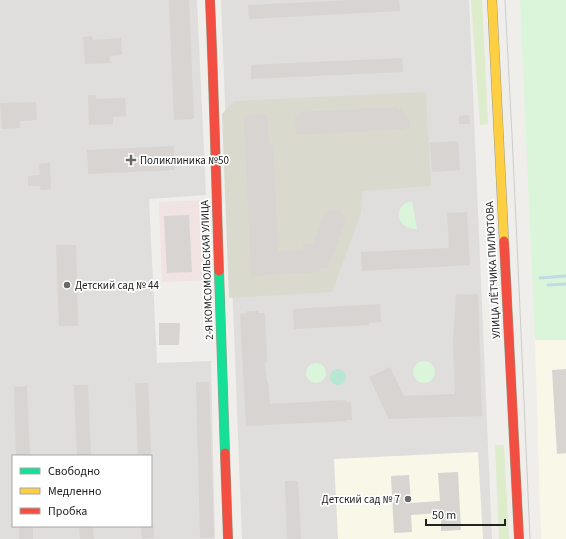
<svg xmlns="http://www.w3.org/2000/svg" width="566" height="539" viewBox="0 0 566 539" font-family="'Source Sans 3',sans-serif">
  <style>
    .residential { fill: #dfdedc; fill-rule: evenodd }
    .commercial { fill: #f1e3e1 }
    .education { fill: #f8f7e8 }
    .construction { fill: #d9d9cd }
    .grass { fill: #ddeccb }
    .park { fill: #daf5da }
    .pitch { fill: #b7e6d2 }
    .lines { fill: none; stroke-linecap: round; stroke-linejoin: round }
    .stream { stroke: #bfdbe3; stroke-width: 3 }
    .building { fill: #d7d4d2 }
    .fast-casing { stroke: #999a82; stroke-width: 10 }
    .slow-casing { stroke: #999a82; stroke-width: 10 }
    .jam-casing { stroke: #999a82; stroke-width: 10 }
    .fast { stroke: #16e098; stroke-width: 9 }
    .slow { stroke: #ffcf43; stroke-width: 9 }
    .jam { stroke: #f24e42; stroke-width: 9 }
    .tram { stroke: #ccc; stroke-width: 1 }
    .poi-dot { fill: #6a6968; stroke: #fff; stroke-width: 1.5 }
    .labels { text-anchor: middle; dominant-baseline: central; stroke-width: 3.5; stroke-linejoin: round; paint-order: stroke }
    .poi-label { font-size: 11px; fill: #222; stroke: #fff; text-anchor: start }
    .street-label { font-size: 11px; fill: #222; stroke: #fff }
  </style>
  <rect width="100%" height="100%" fill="#f0eeeb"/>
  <g class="residential">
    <path d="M0 0H197L206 195 149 199 157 363 211 361 215 539H0ZM13 456H151V526H13Z"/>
    <polygon points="221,0 469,0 492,539 242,539"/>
  </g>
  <polygon class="commercial" points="206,200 210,280 162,282 159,202"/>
  <g class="education">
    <polygon points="535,340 566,340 566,539 541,539"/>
    <polygon points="478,452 483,539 338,539 334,459"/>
  </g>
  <polygon class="construction" points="426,92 431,186 362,191 361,213 332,292 229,298 222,114 234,101"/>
  <g class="grass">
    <polygon points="471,0 482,0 488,124 480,125"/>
    <polygon points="495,445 504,445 509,539 499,539"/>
  </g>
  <g class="park">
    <polygon points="520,0 566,0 566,340 535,340"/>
    <path d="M412 201 417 229H416C396 229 392 205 412 201Z"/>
    <circle cx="424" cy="372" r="11"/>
    <circle cx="316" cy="373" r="10"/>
  </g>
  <circle class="pitch" cx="338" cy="377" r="8"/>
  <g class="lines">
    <g class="stream">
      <polyline points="540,278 566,276"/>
      <polyline points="548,285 566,284"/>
    </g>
  </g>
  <g class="building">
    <polygon points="169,0 189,0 194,119 174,120"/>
    <polygon points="351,0 399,0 400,11 249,19 248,5"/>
    <polygon points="92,36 93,40 121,38 122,55 110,56 110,63 85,64 83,37"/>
    <polygon points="402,58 403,72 251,79 251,65"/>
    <polygon points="88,95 96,95 96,99 125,98 126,116 113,117 113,124 89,125"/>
    <polygon points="36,102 37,120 20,121 20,128 2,129 0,103"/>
    <polygon points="398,107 398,109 403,109 403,113 406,112 406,118 409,118 410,128 405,128 405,129 296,135 295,117 300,116 300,112"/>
    <polygon points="267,114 269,145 273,145 278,252 304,250 303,244 313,244 325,213 327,214 329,210 331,211 332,209 343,213 342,215 345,217 344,221 346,221 327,268 320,268 320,272 251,276 244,117 247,117 247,115"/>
    <polygon points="469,115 470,124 459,124 459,116"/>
    <polygon points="458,141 460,170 432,172 430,143"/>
    <polygon points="174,146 175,170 88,174 87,150"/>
    <polygon points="50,163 51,189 41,190 40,186 28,186 28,176 40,175 39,164"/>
    <polygon points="467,212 470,265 362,271 361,252 449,248 447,213"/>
    <polygon points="189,215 192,272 167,273 164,216"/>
    <polygon points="56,245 76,245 78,326 59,326"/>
    <polygon points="478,294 482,416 389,419 369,377 390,367 404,396 455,394 453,341 456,295"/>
    <polygon points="380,304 381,322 369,323 369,325 294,329 293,309"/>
    <polygon points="247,311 258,311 258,313 265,313 267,362 265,362 267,382 268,382 270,404 345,400 346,402 351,402 352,420 346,420 347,421 246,426 240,314 247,313"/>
    <polygon points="159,323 180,323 179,345 159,345"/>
    <polygon points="566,369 566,453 557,454 552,370"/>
    <polygon points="196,382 209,382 214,537 200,538"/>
    <polygon points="135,383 148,383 151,456 138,456"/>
    <polygon points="74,385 88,385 91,456 77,456"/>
    <polygon points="27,386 30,456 16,456 14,387"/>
    <polygon points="458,472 461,530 441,531 441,513 411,515 412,532 394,533 391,476 409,475 411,503 440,501 438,473"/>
    <polygon points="285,481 298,481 301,539 287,539"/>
    <rect x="19" y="526" width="14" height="13"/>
    <polygon points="79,526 93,526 94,539 80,539"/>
    <polygon points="141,526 154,526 154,538 142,539"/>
  </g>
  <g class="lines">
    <defs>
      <polyline id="fast" points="219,271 225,453"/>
      <polyline id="slow" points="492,0 504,241"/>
      <g id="jam">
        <path d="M210 0C214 90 216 180 219 271"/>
        <polyline points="504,241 519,539"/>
        <polyline points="225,453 228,539"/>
      </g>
    </defs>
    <use href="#fast" class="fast-casing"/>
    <use href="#slow" class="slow-casing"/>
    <use href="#jam" class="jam-casing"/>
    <use href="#fast" class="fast"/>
    <use href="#slow" class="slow"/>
    <use href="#jam" class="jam"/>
    <path class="tram" d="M505 0C515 180 522 359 530 539"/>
  </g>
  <g class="poi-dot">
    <path d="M129 154h4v4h4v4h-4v4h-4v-4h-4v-4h4z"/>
    <circle cx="67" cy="285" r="4"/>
    <circle cx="408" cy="499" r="4"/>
  </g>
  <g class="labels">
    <g class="poi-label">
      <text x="140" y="160">Поликлиника №50</text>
      <text x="75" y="285">Детский сад № 44</text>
      <text x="400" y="499" text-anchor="end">Детский сад № 7</text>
    </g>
    <g class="street-label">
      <text transform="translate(207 270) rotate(-92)">2-Я КОМСОМОЛЬСКАЯ УЛИЦА</text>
      <text transform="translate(493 270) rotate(-93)">УЛИЦА ЛЁТЧИКА ПИЛЮТОВА</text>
    </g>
  </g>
  <rect x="12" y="455" width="140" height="72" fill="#ffffff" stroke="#a7a7a7"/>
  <rect x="20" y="468" width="20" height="6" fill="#16e098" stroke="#a7a7a7"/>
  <text x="48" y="475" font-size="12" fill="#222222">Свободно</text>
  <rect x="20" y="488" width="20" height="6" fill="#ffcf43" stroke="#a7a7a7"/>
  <text x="48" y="495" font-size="12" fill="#222222">Медленно</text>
  <rect x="20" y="508" width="20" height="6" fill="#f24e42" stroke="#a7a7a7"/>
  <text x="48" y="515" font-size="12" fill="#222222">Пробка</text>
  <path d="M426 519v6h79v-6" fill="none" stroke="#222222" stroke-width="2"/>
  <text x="432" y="519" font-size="12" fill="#222222" stroke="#ffffff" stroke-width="3" paint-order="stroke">50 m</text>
</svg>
